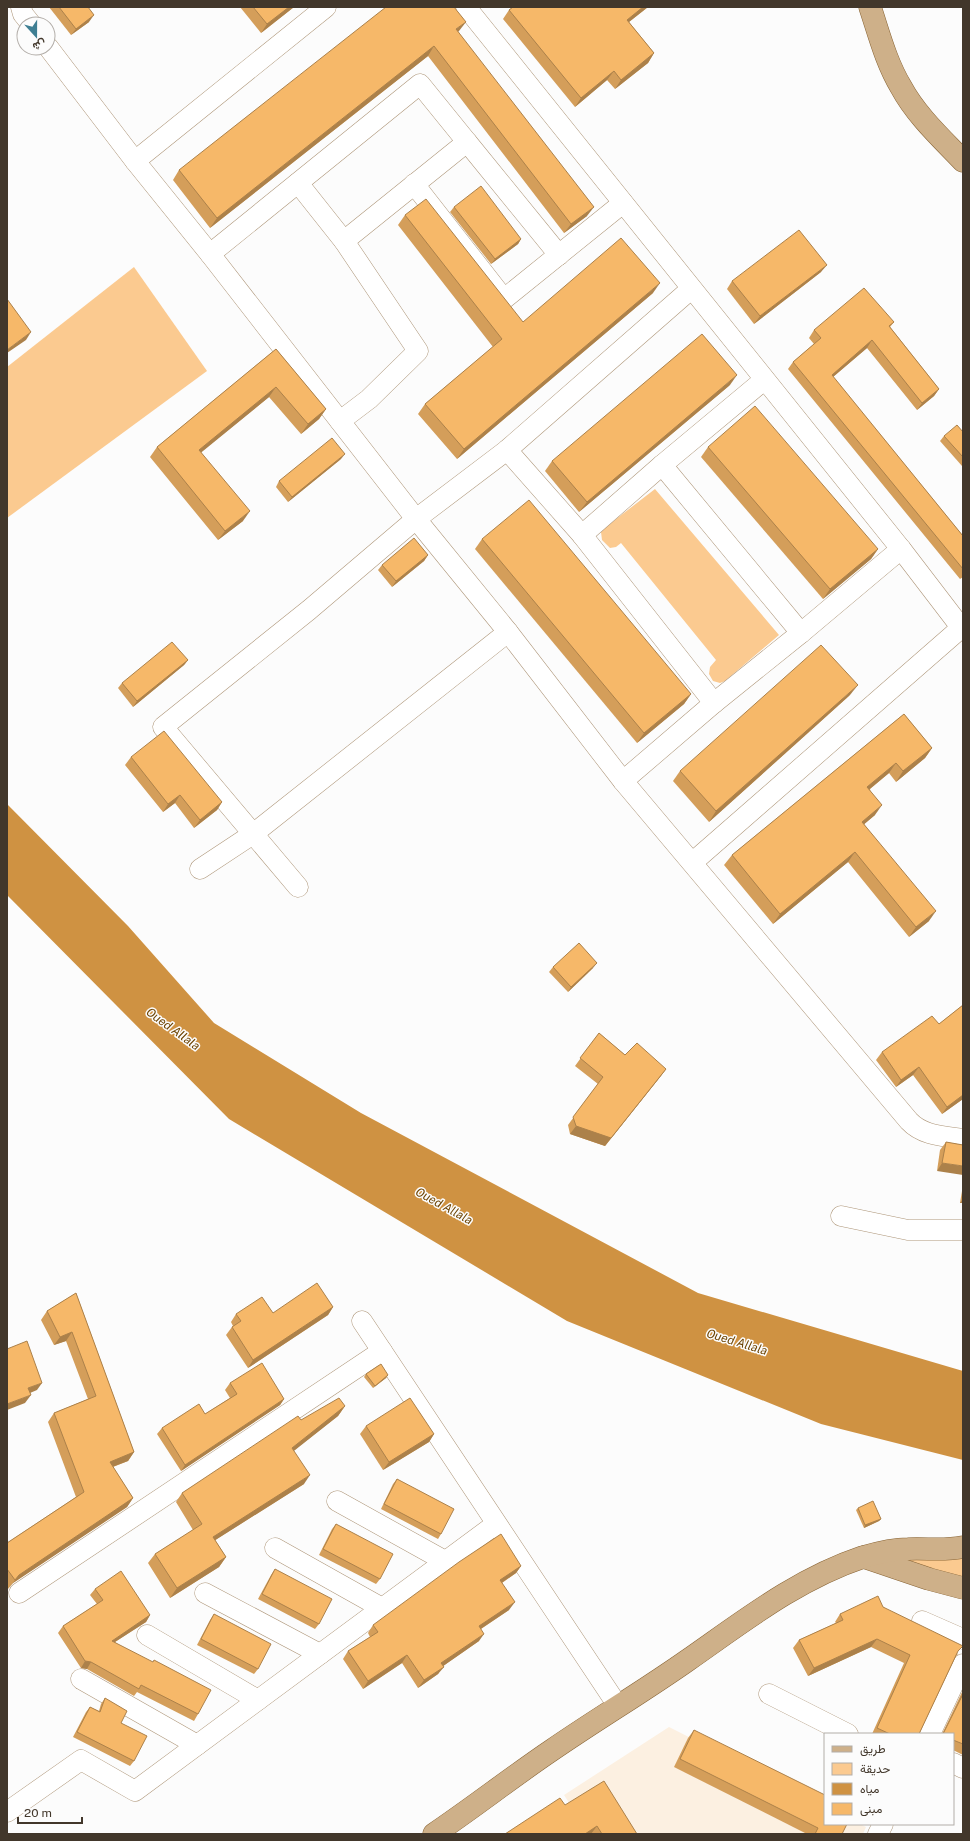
<svg xmlns="http://www.w3.org/2000/svg" width="970" height="1841" viewBox="0 0 970 1841" font-family="'Public Sans',Vazirmatn,sans-serif">
  <style>
    .built { fill: #fcf0e1 }
    .green { fill: #fbca90 }
    .water { fill: #cf9242 }
    .lines { fill: none; stroke-linecap: round; stroke-linejoin: round }
    .street-casing { stroke: #ae9679; stroke-width: 21 }
    .primary-casing { stroke: #886435; stroke-width: 23 }
    .street { stroke: #fff; stroke-width: 20 }
    .primary { stroke: #ceb089; stroke-width: 22 }
    .wall { fill: #d49e5a }
    .shaded-wall { fill: #ac814a }
    .building { fill: #f6b869; stroke: #ac814a }
    .labels { text-anchor: middle; dominant-baseline: central; stroke-width: 3; stroke-linejoin: round; paint-order: stroke }
    .water-label { font-size: 12px; font-style: italic; fill: #6d4403; stroke: #fcfcfc }
  </style>
  <rect width="100%" height="100%" fill="#fcfcfc"/>
  <polygon class="built" points="669,1727 825,1806 825,1824 860,1824 866,1827 863,1834 589,1834 564,1795"/>
  <g class="green">
    <polygon points="134,267 207,371 7,518 7,367"/>
    <polygon points="655,489 779,635 725,681 720,683 713,681 709,674 710,667 716,660 621,543 616,547 610,548 602,540 601,532 607,526"/>
    <polygon points="963,1557 963,1577 892,1559"/>
  </g>
  <polygon class="water" points="7,804 128,926 214,1023 361,1113 698,1293 963,1371 963,1460 821,1424 567,1321 229,1119 7,895"/>
  <g class="lines">
    <defs>
      <g id="street">
        <polyline points="21,7 23,14 31,24"/>
        <polyline points="466,7 901,549 963,630"/>
        <path d="M48 47 135 161 210 254 416 519 508 632 623 781 909 1121C923 1136 944 1136 963 1139"/>
        <polyline points="467,142 559,255"/>
        <polyline points="135,161 326,7"/>
        <polyline points="298,183 344,241 418,351 369,399 340,421"/>
        <polyline points="414,184 504,299 623,203"/>
        <polyline points="210,254 420,84 467,142 344,241"/>
        <polyline points="662,465 764,380"/>
        <polyline points="582,535 662,465 801,633 714,703"/>
        <polyline points="801,633 901,549"/>
        <polyline points="623,781 714,703 582,535 507,450 691,289"/>
        <polyline points="693,862 961,628"/>
        <polyline points="200,869 253,834 508,632"/>
        <polyline points="298,887 163,727 309,610 416,519 507,450"/>
        <polyline points="841,1216 908,1230 963,1230"/>
        <polyline points="362,1321 618,1706"/>
        <polyline points="337,1501 445,1561"/>
        <polyline points="275,1548 382,1608"/>
        <polyline points="19,1593 382,1351"/>
        <polyline points="205,1593 320,1654"/>
        <polyline points="922,1621 963,1639"/>
        <polyline points="147,1635 258,1700"/>
        <polyline points="81,1679 197,1745"/>
        <polyline points="769,1694 848,1734"/>
        <polyline points="930,1734 963,1664"/>
        <polyline points="953,1763 963,1768"/>
        <polyline points="7,1812 81,1760 135,1791 496,1524"/>
        <polyline points="878,1834 883,1824"/>
      </g>
      <g id="primary">
        <path d="M870 7C879 34 886 62 901 87 916 115 941 138 963 161"/>
        <polyline points="864,1557 929,1579 963,1588"/>
        <path d="M434 1834C474 1807 512 1777 552 1750 597 1719 644 1691 688 1660 744 1621 797 1579 863 1557 877 1553 893 1549 908 1549 926 1548 945 1551 963 1547"/>
      </g>
    </defs>
    <use href="#street" class="street-casing"/>
    <use href="#primary" class="primary-casing"/>
    <use href="#street" class="street"/>
    <use href="#primary" class="primary"/>
  </g>
  <g class="wall">
    <polygon points="49,7 88,7 89,22 71,35"/>
    <polygon points="240,7 294,7 261,33"/>
    <polygon points="513,7 648,7 629,22 654,53 648,63 615,89 607,80 575,107 503,19 509,10"/>
    <polygon points="458,32 587,216 564,233 428,56 210,228 173,180 179,170"/>
    <polygon points="454,207 521,239 518,244 491,264 450,212"/>
    <polygon points="405,215 523,322 653,293 457,459 418,414 425,404 493,347 398,225"/>
    <polygon points="821,272 754,324 727,289 732,281"/>
    <polygon points="894,322 890,327 939,389 934,396 917,410 867,348 833,377 963,536 963,577 960,579 788,369 793,362 814,344 809,338 814,330"/>
    <polygon points="276,349 326,409 319,419 301,434 269,397 201,452 243,521 218,540 150,457 157,447"/>
    <polygon points="730,385 579,512 545,471 552,461"/>
    <polygon points="963,432 963,465 962,466 940,441 944,436"/>
    <polygon points="708,447 878,549 871,559 823,599 701,457"/>
    <polygon points="341,459 288,502 276,487 279,481"/>
    <polygon points="482,539 691,694 684,704 637,743 475,549"/>
    <polygon points="428,555 424,561 392,587 378,570 382,565"/>
    <polygon points="188,660 184,665 133,707 118,688 122,683"/>
    <polygon points="850,695 709,822 673,781 680,771"/>
    <polygon points="904,714 932,748 925,758 896,782 889,773 870,789 875,815 864,824 929,921 909,937 848,862 773,924 724,865 732,855"/>
    <polygon points="131,757 222,802 217,810 194,828 175,803 163,812 125,765"/>
    <polygon points="553,967 593,968 568,992 549,972"/>
    <polygon points="963,1005 963,1099 942,1114 913,1075 896,1087 876,1060 882,1052 939,1024"/>
    <polygon points="599,1033 625,1055 666,1069 660,1077 605,1146 570,1134 568,1125 598,1084 575,1066"/>
    <polygon points="946,1142 963,1145 937,1171 940,1150"/>
    <polygon points="963,1185 963,1203 960,1203"/>
    <polygon points="76,1293 134,1452 128,1461 113,1467 133,1498 127,1507 13,1583 8,1589 7,1587 7,1543 76,1497 48,1422 54,1413 88,1399 66,1341 54,1345 41,1320 47,1311"/>
    <polygon points="333,1307 328,1315 248,1368 226,1335 232,1327 233,1326 231,1322 236,1314 273,1313"/>
    <polygon points="366,1374 388,1375 386,1378 373,1388 364,1377"/>
    <polygon points="230,1383 284,1399 280,1405 181,1471 157,1434 162,1428 205,1414 230,1398 225,1390"/>
    <polygon points="345,1406 338,1416 293,1451 304,1484 215,1540 226,1557 219,1567 170,1598 148,1563 155,1554 193,1530 176,1502 182,1493 301,1420"/>
    <polygon points="366,1426 434,1434 429,1442 383,1470 360,1434"/>
    <polygon points="397,1479 441,1534 438,1539 381,1509 393,1484"/>
    <polygon points="858,1508 881,1519 879,1521 864,1528 856,1510"/>
    <polygon points="336,1524 380,1579 376,1584 319,1555 332,1529"/>
    <polygon points="521,1566 516,1573 502,1583 509,1610 481,1629 479,1641 443,1666 438,1674 418,1688 402,1663 363,1689 343,1659 348,1651 370,1637 368,1633 373,1625"/>
    <polygon points="275,1569 319,1624 315,1629 258,1599 271,1575"/>
    <polygon points="95,1589 150,1615 146,1622 115,1642 198,1714 194,1721 137,1692 134,1696 87,1669 81,1668 58,1633 63,1626 97,1604 90,1595"/>
    <polygon points="883,1607 958,1654 956,1656 919,1734 872,1734 904,1663 871,1647 808,1676 793,1648 799,1640 836,1623 835,1622 840,1614"/>
    <polygon points="214,1614 258,1669 254,1674 197,1645 210,1620"/>
    <polygon points="963,1690 963,1755 953,1750 953,1734 942,1734"/>
    <polygon points="105,1698 121,1723 134,1761 130,1766 73,1737 86,1712 90,1707 99,1711 101,1704"/>
    <polygon points="694,1730 842,1834 807,1834 674,1767 688,1738"/>
    <polygon points="565,1805 637,1834 505,1834"/>
  </g>
  <g class="shaded-wall">
    <polygon points="289,7 294,7 261,33 267,24"/>
    <polygon points="643,7 648,7 620,29 627,20"/>
    <polygon points="94,15 89,22 71,35 76,29"/>
    <polygon points="466,22 459,31 449,39 456,29"/>
    <polygon points="434,46 428,56 210,228 217,218"/>
    <polygon points="654,53 648,63 615,89 621,80"/>
    <polygon points="614,71 607,80 575,107 581,98"/>
    <polygon points="594,207 587,216 564,233 571,224"/>
    <polygon points="521,239 518,244 491,264 495,259"/>
    <polygon points="827,265 821,272 754,324 760,316"/>
    <polygon points="660,283 653,293 457,459 464,449"/>
    <polygon points="31,332 26,340 7,353 7,350"/>
    <polygon points="872,340 867,348 827,382 832,375"/>
    <polygon points="737,375 730,385 579,512 587,502"/>
    <polygon points="276,387 269,397 192,460 199,450"/>
    <polygon points="939,389 934,396 917,410 922,403"/>
    <polygon points="326,409 319,419 301,434 308,424"/>
    <polygon points="345,454 341,459 288,502 292,497"/>
    <polygon points="250,511 243,521 218,540 225,531"/>
    <polygon points="878,549 871,559 823,599 830,589"/>
    <polygon points="428,555 424,561 392,587 396,581"/>
    <polygon points="188,660 184,665 133,707 137,701"/>
    <polygon points="858,685 850,695 709,822 716,811"/>
    <polygon points="691,694 684,704 637,743 644,733"/>
    <polygon points="932,748 925,758 896,782 903,771"/>
    <polygon points="896,763 889,773 860,797 867,787"/>
    <polygon points="180,795 175,803 163,812 168,804"/>
    <polygon points="222,802 217,810 194,828 200,820"/>
    <polygon points="882,805 875,815 855,832 862,822"/>
    <polygon points="855,852 848,862 773,924 780,914"/>
    <polygon points="936,911 929,921 909,937 916,927"/>
    <polygon points="597,963 593,968 568,992 571,987"/>
    <polygon points="919,1067 913,1075 896,1087 901,1080"/>
    <polygon points="666,1069 660,1077 605,1146 570,1134 576,1126"/>
    <polygon points="963,1095 963,1099 942,1114 947,1107"/>
    <polygon points="942,1163 963,1166 963,1175 937,1171"/>
    <polygon points="963,1199 963,1203 960,1203"/>
    <polygon points="333,1307 328,1315 248,1368 253,1360"/>
    <polygon points="72,1332 66,1341 54,1345 60,1337"/>
    <polygon points="388,1375 386,1378 373,1388 375,1386"/>
    <polygon points="42,1383 37,1390 23,1396 28,1388"/>
    <polygon points="31,1395 25,1403 7,1410 7,1404"/>
    <polygon points="284,1399 280,1405 181,1471 185,1465"/>
    <polygon points="345,1406 338,1416 285,1458 292,1448"/>
    <polygon points="434,1434 429,1442 383,1470 389,1462"/>
    <polygon points="134,1452 128,1461 104,1470 110,1462"/>
    <polygon points="310,1475 304,1484 206,1546 213,1537"/>
    <polygon points="133,1498 127,1507 13,1583 8,1589 19,1575"/>
    <polygon points="881,1519 879,1521 864,1528 865,1525"/>
    <polygon points="226,1557 219,1567 170,1598 177,1588"/>
    <polygon points="521,1566 516,1573 494,1588 500,1580"/>
    <polygon points="515,1602 509,1610 473,1634 479,1626"/>
    <polygon points="150,1615 146,1622 107,1647 112,1641"/>
    <polygon points="484,1634 479,1641 436,1671 441,1663"/>
    <polygon points="877,1639 871,1647 808,1676 814,1668"/>
    <polygon points="407,1655 402,1663 363,1689 368,1681"/>
    <polygon points="85,1661 91,1662 87,1669 81,1668"/>
    <polygon points="444,1667 438,1674 418,1688 424,1680"/>
    <polygon points="597,1826 591,1834 585,1834"/>
  </g>
  <g class="building">
    <polygon points="59,7 88,7 94,15 76,29"/>
    <polygon points="253,7 289,7 267,24"/>
    <polygon points="386,7 454,7 466,22 456,29 594,207 571,224 434,46 217,218 179,170"/>
    <polygon points="513,7 643,7 627,20 654,53 621,80 614,71 581,98 509,10"/>
    <polygon points="481,186 521,239 495,259 454,207"/>
    <polygon points="426,199 523,322 621,238 660,283 464,449 425,404 502,339 405,215"/>
    <polygon points="799,230 827,265 760,316 732,281"/>
    <polygon points="864,288 894,322 889,326 939,389 922,403 872,340 832,375 963,536 963,569 793,362 821,338 814,330"/>
    <polygon points="7,299 31,332 7,350"/>
    <polygon points="702,334 737,375 587,502 552,461"/>
    <polygon points="276,349 326,409 308,424 276,387 199,450 250,511 225,531 157,447"/>
    <polygon points="755,406 878,549 830,589 708,447"/>
    <polygon points="957,425 963,432 963,457 944,436"/>
    <polygon points="332,438 345,454 292,497 279,481"/>
    <polygon points="529,500 691,694 644,733 482,539"/>
    <polygon points="414,538 428,555 396,581 382,565"/>
    <polygon points="172,642 188,660 137,701 122,683"/>
    <polygon points="821,645 858,685 716,811 680,771"/>
    <polygon points="904,714 932,748 903,771 896,763 867,787 882,805 862,822 936,911 916,927 855,852 780,914 732,855"/>
    <polygon points="164,731 222,802 200,820 180,795 168,804 131,757"/>
    <polygon points="579,943 597,963 571,987 553,967"/>
    <polygon points="963,1005 963,1095 947,1107 919,1067 901,1080 882,1052 932,1016 939,1024"/>
    <polygon points="599,1033 625,1055 637,1043 666,1069 611,1138 576,1126 573,1117 603,1077 580,1058"/>
    <polygon points="946,1142 963,1145 963,1166 942,1163"/>
    <polygon points="317,1283 333,1307 253,1360 232,1327 241,1321 236,1314 262,1297 273,1313"/>
    <polygon points="76,1293 134,1452 110,1462 133,1498 19,1575 15,1580 7,1569 7,1543 84,1492 54,1413 96,1396 72,1332 60,1337 47,1311"/>
    <polygon points="27,1341 42,1383 28,1388 31,1395 7,1404 7,1349"/>
    <polygon points="262,1363 284,1399 185,1465 162,1428 199,1404 205,1414 237,1394 230,1383"/>
    <polygon points="381,1364 388,1375 375,1386 366,1374"/>
    <polygon points="339,1398 345,1406 292,1448 310,1475 213,1537 226,1557 177,1588 155,1554 202,1524 182,1493 298,1416 301,1420"/>
    <polygon points="410,1398 434,1434 389,1462 366,1426"/>
    <polygon points="397,1479 454,1509 441,1534 384,1504"/>
    <polygon points="873,1501 881,1519 865,1525 858,1508"/>
    <polygon points="336,1524 393,1554 380,1579 323,1549"/>
    <polygon points="501,1534 521,1566 500,1580 515,1602 479,1626 484,1634 441,1663 444,1667 424,1680 407,1655 368,1681 348,1651 378,1632 373,1625 459,1562"/>
    <polygon points="275,1569 332,1599 319,1624 262,1594"/>
    <polygon points="121,1571 150,1615 112,1641 153,1662 154,1660 211,1690 198,1714 141,1685 139,1689 91,1662 85,1661 63,1626 103,1600 95,1589"/>
    <polygon points="878,1596 883,1607 963,1646 958,1651 919,1734 890,1734 877,1728 910,1655 877,1639 814,1668 799,1640 843,1620 840,1614"/>
    <polygon points="214,1614 271,1644 258,1669 201,1639"/>
    <polygon points="963,1694 963,1744 953,1740 953,1734 943,1734"/>
    <polygon points="105,1698 127,1711 121,1723 147,1736 134,1761 77,1732 90,1707 100,1712"/>
    <polygon points="694,1730 825,1795 825,1824 847,1824 842,1834 815,1834 818,1828 680,1759"/>
    <polygon points="604,1781 637,1834 602,1834 597,1826 585,1834 505,1834 560,1798 565,1805"/>
  </g>
  <g class="labels">
    <g class="water-label">
      <text transform="translate(173 1029) rotate(36)">Oued Allala</text>
      <text transform="translate(444 1206) rotate(29)">Oued Allala</text>
      <text transform="translate(737 1342) rotate(17)">Oued Allala</text>
    </g>
  </g>
  <rect width="970" height="1841" fill="none" stroke="#42372b" stroke-width="16"/>
  <rect x="824" y="1733" width="130" height="92" fill="#fcfcfc" stroke="#b2ada8"/>
  <rect x="832" y="1746" width="20" height="6" fill="#ceb089" stroke="#b2ada8"/>
  <text x="860" y="1753" font-size="12" fill="#42372b">طريق</text>
  <rect x="832" y="1763" width="20" height="12" fill="#fbca90" stroke="#b2ada8"/>
  <text x="860" y="1773" font-size="12" fill="#42372b">حديقة</text>
  <rect x="832" y="1783" width="20" height="12" fill="#cf9242" stroke="#b2ada8"/>
  <text x="860" y="1793" font-size="12" fill="#42372b">مياه</text>
  <rect x="832" y="1803" width="20" height="12" fill="#f6b869" stroke="#b2ada8"/>
  <text x="860" y="1813" font-size="12" fill="#42372b">مبنى</text>
  <g transform="translate(36 36) rotate(159)"><circle r="19" fill="#fcfcfc" stroke="#b2ada8"/>
  <path d="M0-3L7 15L0 10L-7 15Z" fill="#3f7f93"/>
  <text y="-6" font-size="11" font-weight="bold" text-anchor="middle" fill="#42372b">ش</text>
  </g>
  <path d="M18 1817v6h64v-6" fill="none" stroke="#42372b" stroke-width="2"/>
  <text x="24" y="1817" font-size="12" fill="#42372b" stroke="#fcfcfc" stroke-width="3" paint-order="stroke">20 m</text>
</svg>
